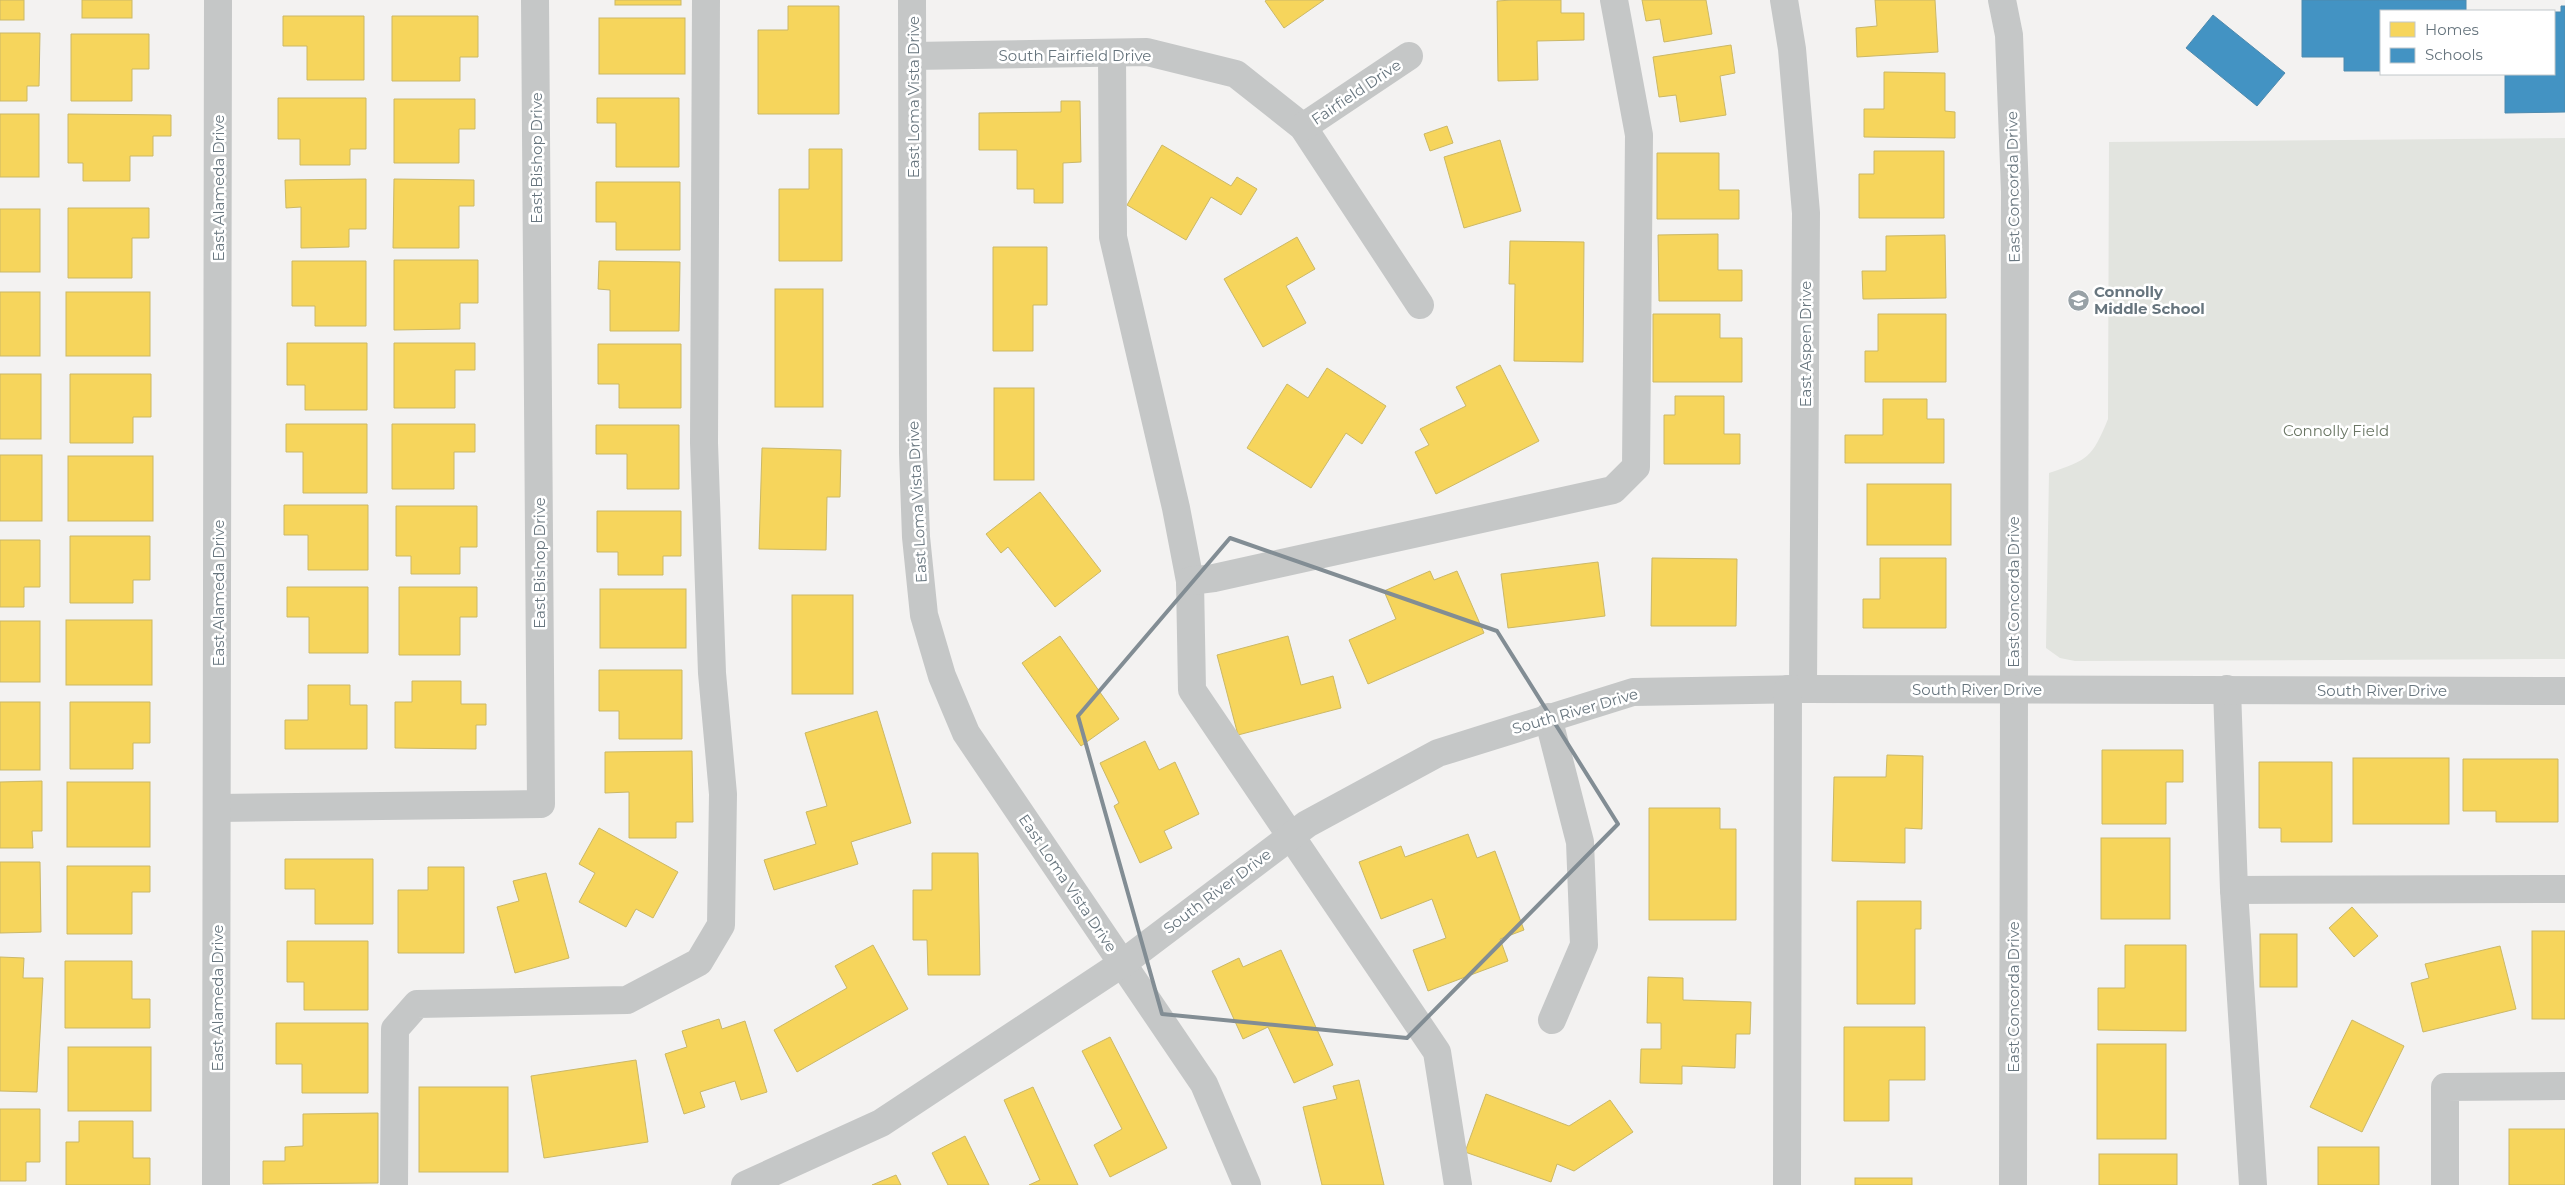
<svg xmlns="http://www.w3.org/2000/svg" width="2565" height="1185" viewBox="0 0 2565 1185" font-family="Montserrat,sans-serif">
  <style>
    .green { fill: #e2e4df }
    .homes { fill: #f6d55c; stroke: #cbb866 }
    .schools { fill: #4393c3; stroke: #4e8aae }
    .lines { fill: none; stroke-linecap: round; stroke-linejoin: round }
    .minor { stroke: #c5c7c7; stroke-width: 28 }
    .marked { fill: none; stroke: #828d94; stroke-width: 4; stroke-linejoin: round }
    .labels { text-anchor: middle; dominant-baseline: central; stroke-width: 5; stroke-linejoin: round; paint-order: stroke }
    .street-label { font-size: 15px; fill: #67757e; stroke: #fff }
    .poi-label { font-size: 15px; font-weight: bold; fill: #67757e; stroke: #fff; text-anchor: start }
    .park-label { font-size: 15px; fill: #6a7664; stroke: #fff }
  </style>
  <rect width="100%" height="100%" fill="#f3f2f1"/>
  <path class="green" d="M2565 138V659L2075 661 2060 658 2046 648 2049 473C2088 460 2092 458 2108 419L2109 142Z"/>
  <g class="homes">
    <rect x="0" y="0" width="24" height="20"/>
    <rect x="82" y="0" width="50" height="18"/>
    <rect x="615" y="0" width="66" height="5"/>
    <polygon points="1267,0 1324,0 1284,28 1265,1"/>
    <polygon points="1512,0 1561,0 1561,13 1584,13 1584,40 1537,41 1538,80 1498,81 1497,1"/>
    <polygon points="1642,0 1706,0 1712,34 1664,42 1660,19 1646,21"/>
    <polygon points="1875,0 1935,0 1938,52 1857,57 1856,28 1877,26"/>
    <polygon points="788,6 839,6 839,114 758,114 758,30 788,30"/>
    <polygon points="283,16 364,16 364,80 307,80 307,46 283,46"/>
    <polygon points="392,16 478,16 478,57 460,57 460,81 392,81"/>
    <rect x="599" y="18" width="86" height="56"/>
    <polygon points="0,33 40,33 39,86 27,86 27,101 0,101"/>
    <polygon points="71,34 149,34 149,69 132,69 132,101 71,101"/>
    <polygon points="1731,45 1735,73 1720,76 1726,115 1680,122 1676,95 1659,97 1653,57"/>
    <polygon points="1884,72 1945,73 1945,111 1955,112 1955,138 1864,137 1864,109 1884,109"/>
    <polygon points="278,98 366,98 366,149 350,149 350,165 300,165 300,139 278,139"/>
    <polygon points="597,98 679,98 679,167 616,167 616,123 597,123"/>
    <polygon points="394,99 475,99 475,129 459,129 459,163 394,163"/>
    <polygon points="1061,101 1080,101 1081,162 1063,163 1063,203 1034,203 1034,189 1017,189 1017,150 979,150 979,113 1061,112"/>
    <rect x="0" y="114" width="39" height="63"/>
    <polygon points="68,114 171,115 171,136 153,136 153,156 130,156 130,181 83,181 83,163 68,163"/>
    <polygon points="1447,126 1453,143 1430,151 1424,134"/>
    <polygon points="1500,140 1521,211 1464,228 1444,157"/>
    <polygon points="1162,145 1231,186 1237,177 1257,189 1241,215 1211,197 1186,240 1127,205"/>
    <polygon points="809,149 842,149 842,261 779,261 779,189 809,189"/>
    <polygon points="1874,151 1944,151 1944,218 1859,218 1859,174 1874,174"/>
    <polygon points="1657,153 1719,153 1719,190 1739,190 1739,219 1657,219"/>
    <polygon points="366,179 366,229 349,229 349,247 301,248 301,207 286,208 285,180"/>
    <polygon points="394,179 474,180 474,206 459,206 459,248 393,248"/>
    <polygon points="596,182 680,182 680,250 616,250 616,222 596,222"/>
    <polygon points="68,208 149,208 149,238 132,238 132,278 68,278"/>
    <rect x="0" y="209" width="40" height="63"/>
    <polygon points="1718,234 1718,270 1742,270 1742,301 1659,301 1658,235"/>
    <polygon points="1945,235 1946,298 1863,299 1862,271 1886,271 1886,236"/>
    <polygon points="1297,237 1315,269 1286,286 1306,323 1263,347 1224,279"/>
    <polygon points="1510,241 1584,242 1583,362 1514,361 1515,284 1509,284"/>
    <polygon points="993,247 1047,247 1047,305 1033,305 1033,351 993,351"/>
    <polygon points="394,260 478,260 478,303 460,303 460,329 394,330"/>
    <polygon points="292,261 366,261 366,326 315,326 315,306 292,306"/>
    <polygon points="599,261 680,262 679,331 610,331 610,290 598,289"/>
    <rect x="775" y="289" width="48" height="118"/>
    <rect x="0" y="292" width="40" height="64"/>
    <rect x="66" y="292" width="84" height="64"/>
    <polygon points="1653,314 1720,314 1720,338 1742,338 1742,382 1653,382"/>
    <polygon points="1878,314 1946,314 1946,382 1865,382 1865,351 1878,351"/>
    <polygon points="287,343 367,343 367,410 305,410 305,385 287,385"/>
    <polygon points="394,343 475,343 475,370 455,370 455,408 394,408"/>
    <polygon points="598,344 681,344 681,408 619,408 619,384 598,384"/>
    <polygon points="1500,365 1539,441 1436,494 1415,452 1429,445 1420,429 1466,406 1456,387"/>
    <polygon points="1327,368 1386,406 1362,444 1346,433 1311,488 1247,448 1287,384 1308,398"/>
    <rect x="0" y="374" width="41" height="65"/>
    <polygon points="70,374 151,374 151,417 133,417 133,443 70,443"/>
    <rect x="994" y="388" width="40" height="92"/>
    <polygon points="1675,396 1724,396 1724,434 1740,434 1740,464 1664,464 1664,415 1675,415"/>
    <polygon points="1883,399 1927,399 1927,419 1944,419 1944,463 1845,463 1845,435 1883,435"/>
    <polygon points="286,424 367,424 367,493 303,493 303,452 286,452"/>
    <polygon points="392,424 475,424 475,452 454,452 454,489 392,489"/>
    <polygon points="596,425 679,425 679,489 627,489 627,454 596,454"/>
    <polygon points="762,448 841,450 840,497 827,497 826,550 759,549"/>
    <rect x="0" y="455" width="42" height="66"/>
    <rect x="68" y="456" width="85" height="65"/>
    <rect x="1867" y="484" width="84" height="61"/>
    <polygon points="1040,492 1101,571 1055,607 1008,547 1001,553 986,534"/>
    <polygon points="284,505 368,505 368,570 308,570 308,535 284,535"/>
    <polygon points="396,506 477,506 477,547 460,547 460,574 411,574 411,556 396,556"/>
    <polygon points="597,511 681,511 681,556 663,556 663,575 618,575 618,552 597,552"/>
    <polygon points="70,536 150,536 150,580 133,580 133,603 70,603"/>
    <polygon points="0,540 40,540 40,587 24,587 24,607 0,607"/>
    <polygon points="1652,558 1737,559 1736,626 1651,626"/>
    <polygon points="1880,558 1946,558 1946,628 1863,628 1863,599 1880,599"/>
    <polygon points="1598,562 1605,616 1508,628 1501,574"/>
    <polygon points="1430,571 1434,580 1457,571 1484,633 1368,684 1349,640 1396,619 1384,591"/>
    <polygon points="287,587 368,587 368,653 309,653 309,617 287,617"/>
    <polygon points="399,587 477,587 477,617 460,617 460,655 399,655"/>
    <rect x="600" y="589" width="86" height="59"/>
    <rect x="792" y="595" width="61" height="99"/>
    <rect x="66" y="620" width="86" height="65"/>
    <rect x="0" y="621" width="40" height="61"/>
    <polygon points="1060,636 1119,719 1081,746 1022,663"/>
    <polygon points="1288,636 1301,685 1333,676 1341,708 1238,735 1217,655"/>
    <polygon points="599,670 682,670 682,739 619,739 619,711 599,711"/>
    <polygon points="412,681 461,681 461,704 486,704 486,725 476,725 476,749 395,748 395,702 412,702"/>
    <polygon points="308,685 350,685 350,705 367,705 367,749 285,749 285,720 308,720"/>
    <rect x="0" y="702" width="40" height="68"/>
    <polygon points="70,702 150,702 150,743 133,743 133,769 70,769"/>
    <polygon points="877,711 911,823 851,842 858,864 774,890 764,860 816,844 806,812 827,806 805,733"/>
    <polygon points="1145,741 1159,770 1175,762 1199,814 1164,831 1172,848 1140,863 1114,806 1119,803 1100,763"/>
    <polygon points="2102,750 2183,750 2183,782 2166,782 2166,824 2102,824"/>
    <polygon points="692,751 693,822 676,822 676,838 629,838 629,792 605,793 605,752"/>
    <polygon points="1887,755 1923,756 1922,829 1905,828 1905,863 1832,861 1834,777 1886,777"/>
    <rect x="2353" y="758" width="96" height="66"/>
    <polygon points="2463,759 2558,759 2558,822 2496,822 2496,811 2463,811"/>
    <polygon points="2259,762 2332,762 2332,842 2281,842 2281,828 2259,828"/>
    <polygon points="42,781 42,831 32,831 33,848 0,848 0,782"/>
    <rect x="67" y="782" width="83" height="65"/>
    <polygon points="1649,808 1720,808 1720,829 1736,829 1736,920 1649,920"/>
    <polygon points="599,828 678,872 653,918 636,909 626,927 579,902 595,873 579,864"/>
    <polygon points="1468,834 1477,858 1495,851 1524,930 1500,939 1508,961 1428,991 1413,950 1446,938 1432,899 1381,919 1359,862 1401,846 1405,857"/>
    <rect x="2101" y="838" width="69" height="81"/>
    <polygon points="932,853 978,853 980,975 928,975 927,940 913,940 913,890 932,890"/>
    <polygon points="285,859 373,859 373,924 315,924 315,889 285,889"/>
    <polygon points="0,862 40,862 41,932 0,933"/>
    <polygon points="67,866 150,866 150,892 132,892 132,934 67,934"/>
    <polygon points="428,867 464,867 464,953 398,953 398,890 428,890"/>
    <polygon points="546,873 569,958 515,973 497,907 519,901 513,881"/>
    <polygon points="1857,901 1921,901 1921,929 1915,929 1915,1004 1857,1004"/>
    <polygon points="2352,907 2378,936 2354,957 2329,928"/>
    <rect x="2532" y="931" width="33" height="88"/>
    <rect x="2260" y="934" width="37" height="53"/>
    <polygon points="287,941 368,941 368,1010 304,1010 304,982 287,982"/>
    <polygon points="873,945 908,1009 797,1072 774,1030 847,988 835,966"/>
    <polygon points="2125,945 2186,945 2186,1031 2098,1030 2098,988 2125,988"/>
    <polygon points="2500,946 2516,1009 2423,1032 2411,983 2429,978 2425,964"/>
    <polygon points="1281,950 1333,1065 1294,1083 1268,1027 1243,1039 1212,971 1239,958 1243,967"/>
    <polygon points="0,957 24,958 23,978 43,978 37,1092 0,1091"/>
    <polygon points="65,961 132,961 132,999 150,999 150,1028 65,1028"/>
    <polygon points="1648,977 1683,978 1683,1000 1751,1002 1750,1034 1736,1034 1735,1068 1682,1066 1682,1084 1640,1083 1641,1049 1661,1049 1661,1023 1647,1023"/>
    <polygon points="719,1019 722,1029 745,1021 767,1092 741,1100 735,1081 700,1092 705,1107 684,1114 665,1054 687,1047 682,1031"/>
    <polygon points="2352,1020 2404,1046 2362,1132 2310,1107"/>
    <polygon points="276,1023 368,1023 368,1093 302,1093 302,1064 276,1064"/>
    <polygon points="1844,1027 1925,1027 1925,1080 1889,1080 1889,1121 1844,1121"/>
    <polygon points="1110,1037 1167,1148 1110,1177 1094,1145 1122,1129 1082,1051"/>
    <rect x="2097" y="1044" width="69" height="95"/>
    <rect x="68" y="1047" width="83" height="64"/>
    <polygon points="636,1060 648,1142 544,1158 531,1076"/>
    <polygon points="1359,1080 1384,1185 1322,1185 1303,1107 1337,1099 1333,1086"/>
    <rect x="419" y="1087" width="89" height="85"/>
    <polygon points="1033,1087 1078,1185 1029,1185 1040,1180 1004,1100"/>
    <polygon points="1486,1094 1569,1126 1610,1100 1633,1132 1574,1171 1557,1164 1551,1182 1465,1152"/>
    <polygon points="0,1109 40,1109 40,1162 26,1162 26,1181 0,1181"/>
    <polygon points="378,1113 378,1183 263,1184 263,1161 285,1161 285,1147 303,1146 303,1114"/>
    <polygon points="79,1121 133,1121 133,1158 150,1158 150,1185 66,1185 66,1142 79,1142"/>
    <rect x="2509" y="1129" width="56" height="56"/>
    <polygon points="965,1136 989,1185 948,1185 932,1153"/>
    <rect x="2318" y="1147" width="61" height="38"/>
    <rect x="2099" y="1154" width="78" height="31"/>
    <polygon points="896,1175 901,1185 872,1185"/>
    <rect x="1855" y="1178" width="57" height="7"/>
  </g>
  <g class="schools">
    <polygon points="2302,0 2466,0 2466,11 2381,11 2381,71 2344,71 2344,57 2302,57"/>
    <polygon points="2561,6 2565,6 2565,112 2505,113 2505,74 2554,74 2554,12 2561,12"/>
    <polygon points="2213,15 2285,73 2257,106 2186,48"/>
  </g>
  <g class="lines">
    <g class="minor">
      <polyline points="912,0 913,453 916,537 924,615 942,676 966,733 1204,1084 1247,1185"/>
      <polyline points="1784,0 1792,49 1806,213 1803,689"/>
      <polyline points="2002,0 2009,35 2015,192 2013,1185"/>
      <polyline points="1112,53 1113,237 1176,508 1190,581 1192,690 1437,1052 1458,1185"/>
      <polyline points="913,56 1147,52 1236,74 1303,127 1420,305"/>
      <polyline points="1303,127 1409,56"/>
      <polyline points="1190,581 1214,578 1613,490 1636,467 1639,135 1614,0"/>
      <polyline points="2227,689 2234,890 2253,1185"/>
      <polyline points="1548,717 1580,842 1584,945 1552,1020"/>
      <polyline points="218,808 541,804 535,0"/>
      <polyline points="2234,890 2565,889"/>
      <polyline points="216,1185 218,0"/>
      <polyline points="394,1185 395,1029 417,1004 627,1000 699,962 721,925 723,794 712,673 704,443 706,0"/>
      <polyline points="745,1185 881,1123 1123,963 1307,824 1438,753 1633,692 1803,689 2565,691"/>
      <polyline points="1787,1185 1788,689"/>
      <polyline points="2445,1185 2445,1087 2565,1086"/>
    </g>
  </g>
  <path class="marked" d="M1230 538 1497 631 1618 824 1407 1038 1162 1014 1078 716Z"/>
  <defs>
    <symbol id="school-disc" viewBox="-11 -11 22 22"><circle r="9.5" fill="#98a1a6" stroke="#fff"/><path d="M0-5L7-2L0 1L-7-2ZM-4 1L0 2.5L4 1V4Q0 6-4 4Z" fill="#fff"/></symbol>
  </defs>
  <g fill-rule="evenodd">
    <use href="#school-disc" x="2066" y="288" width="25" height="25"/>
  </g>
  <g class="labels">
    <g class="street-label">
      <text x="1075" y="55">South Fairfield Drive</text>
      <text transform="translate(1356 92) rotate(-34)">Fairfield Drive</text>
      <text transform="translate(913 97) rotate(-90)">East Loma Vista Drive</text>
      <text transform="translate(536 158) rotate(-90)">East Bishop Drive</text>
      <text transform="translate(2013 187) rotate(-91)">East Concorda Drive</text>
      <text transform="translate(218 188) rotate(-90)">East Alameda Drive</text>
      <text transform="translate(1805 344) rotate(-90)">East Aspen Drive</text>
      <text transform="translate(917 502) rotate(-93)">East Loma Vista Drive</text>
      <text transform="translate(539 563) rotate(-90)">East Bishop Drive</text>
      <text transform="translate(2013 592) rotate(-90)">East Concorda Drive</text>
      <text transform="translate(218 593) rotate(-90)">East Alameda Drive</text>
      <text x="1977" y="689">South River Drive</text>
      <text x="2382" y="690">South River Drive</text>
      <text transform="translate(1575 711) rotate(-16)">South River Drive</text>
      <text transform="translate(1068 883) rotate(56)">East Loma Vista Drive</text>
      <text transform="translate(1217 891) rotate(-37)">South River Drive</text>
      <text transform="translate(2013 997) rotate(-90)">East Concorda Drive</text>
      <text transform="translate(217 998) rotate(-90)">East Alameda Drive</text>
    </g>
    <g class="poi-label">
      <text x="2094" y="291">Connolly<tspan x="2094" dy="17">Middle School</tspan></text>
    </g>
    <g class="park-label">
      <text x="2336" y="430">Connolly Field</text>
    </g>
  </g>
  <rect x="2380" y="10" width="175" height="65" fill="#ffffff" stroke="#c2c8cb"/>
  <rect x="2390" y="22" width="25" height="15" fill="#f6d55c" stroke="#c2c8cb"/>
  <text x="2425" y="35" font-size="15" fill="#67757e">Homes</text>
  <rect x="2390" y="48" width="25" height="15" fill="#4393c3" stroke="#c2c8cb"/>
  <text x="2425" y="60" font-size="15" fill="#67757e">Schools</text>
</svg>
